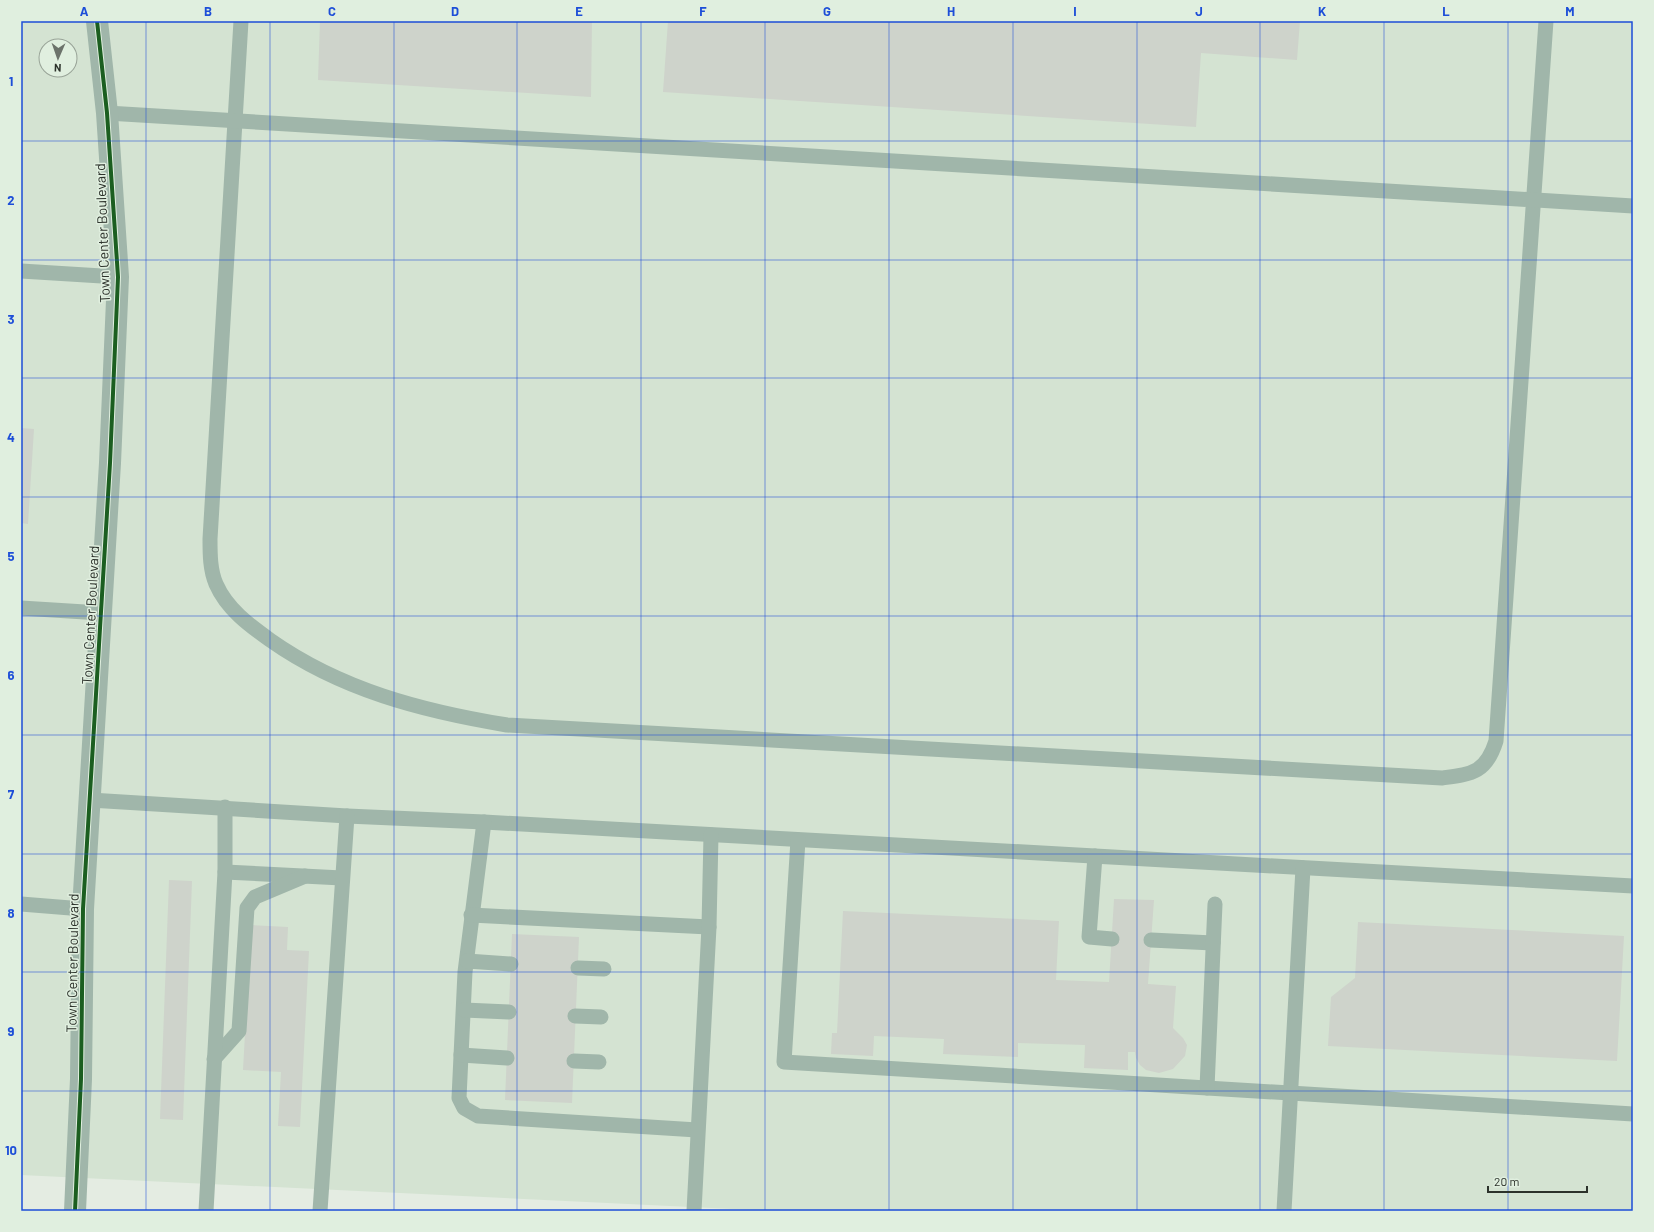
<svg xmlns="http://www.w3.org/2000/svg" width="1654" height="1232" viewBox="0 0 1654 1232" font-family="Barlow,sans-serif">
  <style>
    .built { fill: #d4e3d2; fill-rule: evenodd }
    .building { fill: #ced3cb }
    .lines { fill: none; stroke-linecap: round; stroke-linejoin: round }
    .service { stroke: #a0b6aa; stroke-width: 15 }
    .tertiary { stroke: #a0b6aa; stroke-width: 22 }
    .cycleway-casing { stroke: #e0efdf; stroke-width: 6 }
    .cycleway { stroke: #1b5e20; stroke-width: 4 }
    .grid { fill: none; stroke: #1d4ed8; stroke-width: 1; stroke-opacity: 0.55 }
    .labels { text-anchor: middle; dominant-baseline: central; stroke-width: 3; stroke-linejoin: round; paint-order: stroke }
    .street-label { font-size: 14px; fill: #2c322b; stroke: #e0efdf }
    .neatline { fill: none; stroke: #1d4ed8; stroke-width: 1.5 }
    .grid-label { font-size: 13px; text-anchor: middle; font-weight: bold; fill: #1d4ed8 }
  </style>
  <rect width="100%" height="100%" fill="#e4ece2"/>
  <path class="built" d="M21 21H1633V1211H777L21 1175ZM46 46H70V70H46Z"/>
  <g class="building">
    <polygon points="320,21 592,21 591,97 318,80"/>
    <polygon points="668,21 1300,21 1297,60 1201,53 1196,127 663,92"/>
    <polygon points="21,428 34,429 28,524 21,523"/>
    <polygon points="169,880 192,881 183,1120 160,1119"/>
    <polygon points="1114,899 1154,900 1148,984 1176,986 1173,1028 1183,1038 1187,1045 1185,1056 1173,1069 1159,1073 1146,1070 1140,1065 1136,1058 1135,1052 1128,1052 1128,1070 1084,1068 1085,1045 1018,1043 1018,1057 943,1054 944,1039 874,1036 873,1056 831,1054 832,1033 837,1033 843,911 1059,921 1056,980 1109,982"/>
    <polygon points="1358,922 1624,936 1617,1061 1328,1046 1331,997 1355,978"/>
    <polygon points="251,925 288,927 287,950 309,951 300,1127 278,1126 281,1072 243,1070"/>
    <polygon points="512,934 579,937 572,1103 505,1100"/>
  </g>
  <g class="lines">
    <g class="service">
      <path d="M241 21 210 539C210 554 210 570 216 584 227 609 249 625 270 640 341 690 422 711 507 725L1442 778C1472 774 1486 773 1496 741L1546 21"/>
      <polyline points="107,113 1633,206"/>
      <polyline points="21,271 118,277"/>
      <polyline points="21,608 101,613"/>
      <polyline points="90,800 347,816 484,822 1633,886"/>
      <polyline points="484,822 465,972 459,1098 464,1108 478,1116 697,1130"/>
      <polyline points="798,840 784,1062 1633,1114"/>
      <polyline points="1095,856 1089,937 1112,939"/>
      <polyline points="225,872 342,878"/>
      <polyline points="21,904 83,909"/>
      <polyline points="471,915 709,927"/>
      <polyline points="1151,940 1213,943"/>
      <polyline points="467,961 511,964"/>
      <polyline points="578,968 604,969"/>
      <polyline points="464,1010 509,1012"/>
      <polyline points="575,1016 601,1017"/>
      <polyline points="461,1055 507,1058"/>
      <polyline points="214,1059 239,1031 247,908 255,897 305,876"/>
      <polyline points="574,1061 599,1062"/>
      <polyline points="1207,1088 1215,904"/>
      <polyline points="206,1211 225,872 225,807"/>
      <polyline points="320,1211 347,816"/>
      <polyline points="694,1211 709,927 711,835"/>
      <polyline points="1284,1211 1303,868"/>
    </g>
    <polyline class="tertiary" points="75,1211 81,1079 83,909 110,463 118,277 107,113 97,21"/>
    <defs>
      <polyline id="cycleway" points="75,1211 81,1079 83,909 110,463 118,277 107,113 97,21"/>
    </defs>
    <use href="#cycleway" class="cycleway-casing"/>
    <use href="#cycleway" class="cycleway"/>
  </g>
  <path class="grid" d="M146 21V1211M270 21V1211M394 21V1211M517 21V1211M641 21V1211M765 21V1211M889 21V1211M1013 21V1211M1137 21V1211M1260 21V1211M1384 21V1211M1508 21V1211M21 141H1633M21 260H1633M21 378H1633M21 497H1633M21 616H1633M21 735H1633M21 854H1633M21 972H1633M21 1091H1633"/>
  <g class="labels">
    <g class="street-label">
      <text transform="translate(102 233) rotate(-92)">Town Center Boulevard</text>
      <text transform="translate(90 615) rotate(-87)">Town Center Boulevard</text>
      <text transform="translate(72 963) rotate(-89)">Town Center Boulevard</text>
    </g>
  </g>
  <rect width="1654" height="1232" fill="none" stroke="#e0efdf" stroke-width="44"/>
  <g transform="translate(58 58) rotate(182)"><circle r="19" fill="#e0efdf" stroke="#98a397"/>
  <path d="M0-3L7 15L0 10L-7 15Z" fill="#6c736b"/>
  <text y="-6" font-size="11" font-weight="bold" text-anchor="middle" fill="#2c322b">N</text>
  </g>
  <path d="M1488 1186v6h99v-6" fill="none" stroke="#2c322b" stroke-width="2"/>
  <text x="1494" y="1186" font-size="12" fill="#2c322b" stroke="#e0efdf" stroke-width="3" paint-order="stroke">20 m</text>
  <rect x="22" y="22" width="1610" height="1188" class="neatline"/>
  <g class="grid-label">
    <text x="84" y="16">A</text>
    <text x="208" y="16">B</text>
    <text x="332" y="16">C</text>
    <text x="455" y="16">D</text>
    <text x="579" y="16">E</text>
    <text x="703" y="16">F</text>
    <text x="827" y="16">G</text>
    <text x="951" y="16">H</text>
    <text x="1075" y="16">I</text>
    <text x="1199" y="16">J</text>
    <text x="1322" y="16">K</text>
    <text x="1446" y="16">L</text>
    <text x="1570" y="16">M</text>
    <text x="11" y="86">1</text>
    <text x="11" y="205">2</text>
    <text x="11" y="324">3</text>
    <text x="11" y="442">4</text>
    <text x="11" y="561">5</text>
    <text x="11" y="680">6</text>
    <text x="11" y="799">7</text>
    <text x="11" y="918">8</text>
    <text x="11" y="1036">9</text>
    <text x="11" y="1155">10</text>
  </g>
</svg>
